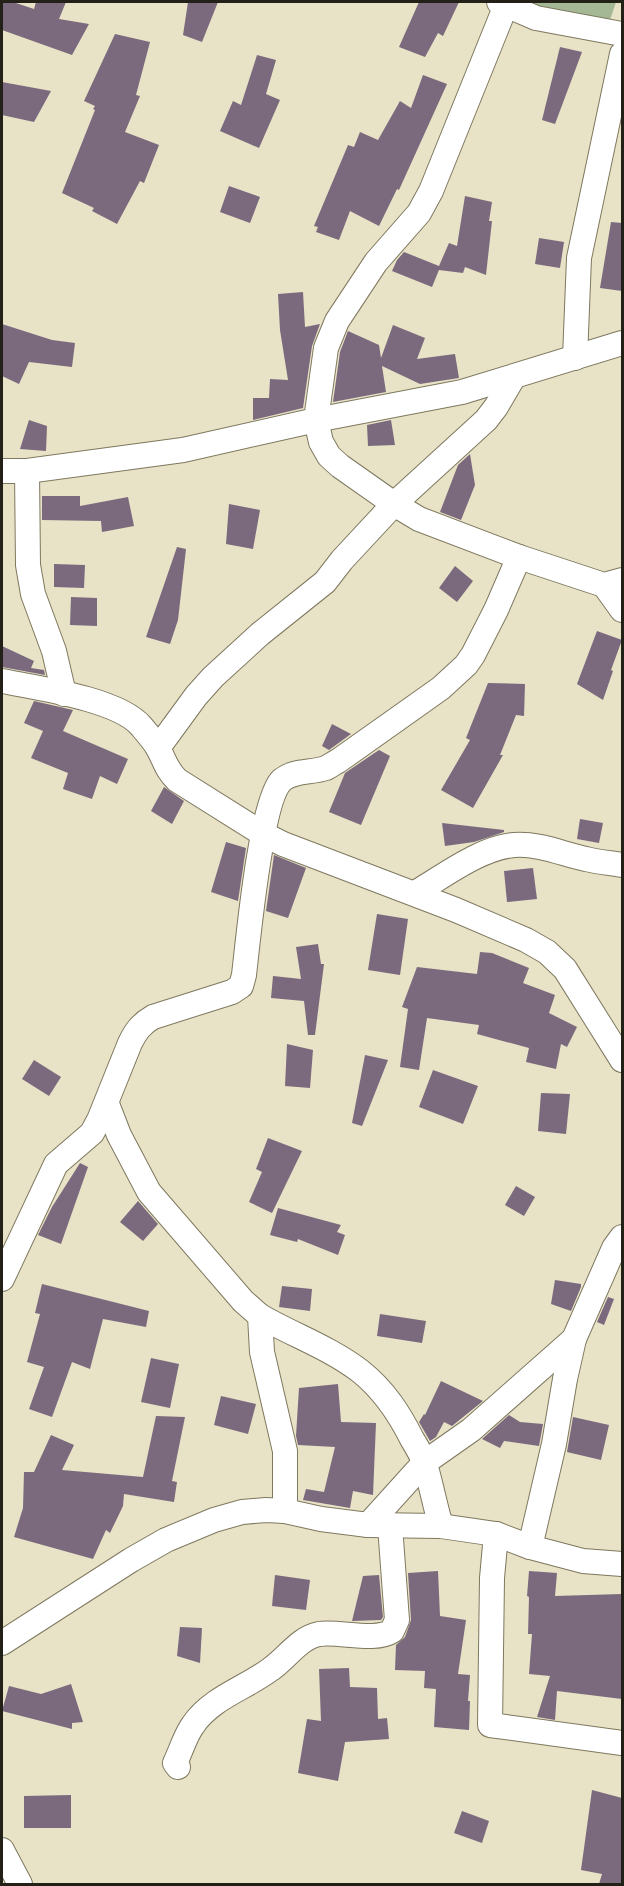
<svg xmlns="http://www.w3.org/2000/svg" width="624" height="1886" viewBox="0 0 624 1886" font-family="'Exo 2',sans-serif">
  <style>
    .green { fill: #a4b896 }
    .building { fill: #7b6a7e }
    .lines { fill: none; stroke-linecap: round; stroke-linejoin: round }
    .street-casing { stroke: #7e785f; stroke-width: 26 }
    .street { stroke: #fff; stroke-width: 24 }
  </style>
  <rect width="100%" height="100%" fill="#e8e2c6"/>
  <polygon class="green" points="496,2 616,2 607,29"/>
  <g class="building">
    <polygon points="2,2 13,2 34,9 36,2 66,2 59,19 89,24 72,55 2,30"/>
    <polygon points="188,2 218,2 202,42 183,35"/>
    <polygon points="419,2 459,2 443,36 438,33 425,57 399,47"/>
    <polygon points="115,34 150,42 136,95 140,96 125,132 159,145 144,183 140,181 117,224 92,211 94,208 62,193 95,110 93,109 95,106 84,101"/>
    <polygon points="560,47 582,52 555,124 542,120"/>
    <polygon points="257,55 276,60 266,94 280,100 259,148 220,131 233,101 241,105"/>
    <polygon points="423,75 447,84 399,190 397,189 379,226 350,211 339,240 316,232 318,227 314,226 348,145 354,147 360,132 378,140 400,101 411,108"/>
    <polygon points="2,82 51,91 34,122 2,115"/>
    <polygon points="229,186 260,197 250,223 220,212"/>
    <polygon points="465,196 492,202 489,221 492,221 486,275 465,267 463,273 439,270 432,287 392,271 397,260 404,252 439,266 449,243 457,246"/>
    <polygon points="611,222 622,223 622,291 600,288"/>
    <polygon points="539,238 564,242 560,268 535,264"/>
    <polygon points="303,292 305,327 320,324 312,346 303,408 253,420 253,398 269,398 270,379 288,380 280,330 278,294"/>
    <polygon points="2,324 52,340 75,343 72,367 29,362 19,384 2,376"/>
    <polygon points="393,325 425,338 417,359 455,354 459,378 420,384 382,366 386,392 333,402 340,352 348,331 379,345 381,358"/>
    <polygon points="29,420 47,426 46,451 20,449"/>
    <polygon points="391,420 395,445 368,446 367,425"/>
    <polygon points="470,454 475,485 461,520 440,512 458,465"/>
    <polygon points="42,496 80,496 80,506 128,497 134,526 102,532 101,521 42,520"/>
    <polygon points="229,504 260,510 253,549 226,544"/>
    <polygon points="177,547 186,549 178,620 170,644 146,637"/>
    <polygon points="54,564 85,565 84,588 54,587"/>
    <polygon points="455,566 473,581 457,602 439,588"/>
    <polygon points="71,597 97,598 97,626 70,625"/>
    <polygon points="597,631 622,640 611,670 613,671 603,700 577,684"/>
    <polygon points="2,646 34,661 31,668 44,670 45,675 2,667"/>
    <polygon points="488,683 525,684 524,716 516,715 500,755 503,755 473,808 441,790 470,740 466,738"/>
    <polygon points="34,701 73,710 63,731 128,759 117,784 100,776 92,799 63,789 68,773 31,758 43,731 24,723"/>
    <polygon points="332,724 351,734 329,750 322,746"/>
    <polygon points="379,750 390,756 361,825 329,812 345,773"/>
    <polygon points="164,787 184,801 172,824 151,811"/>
    <polygon points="580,819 603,823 599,843 577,839"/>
    <polygon points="442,823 504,830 504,832 474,842 445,846"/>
    <polygon points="226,842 246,848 238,901 211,892"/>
    <polygon points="274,855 306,868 288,918 266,911"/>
    <polygon points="533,868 537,899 507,902 504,871"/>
    <polygon points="377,914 408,919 400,975 368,970"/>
    <polygon points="318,944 321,964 324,964 315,1035 308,1035 304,1001 271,998 273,976 301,979 296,947"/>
    <polygon points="480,952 492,953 529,968 523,983 555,995 549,1013 577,1027 567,1047 561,1044 556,1069 526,1062 529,1048 477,1034 479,1025 427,1018 419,1070 400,1067 408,1009 402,1007 417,967 477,974"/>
    <polygon points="287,1044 313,1050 310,1088 285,1086"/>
    <polygon points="365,1055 388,1060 362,1126 352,1123"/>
    <polygon points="34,1060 61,1077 49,1096 22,1079"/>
    <polygon points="433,1070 478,1086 463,1124 419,1107"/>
    <polygon points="541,1093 570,1094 566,1134 538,1131"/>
    <polygon points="268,1138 302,1151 272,1213 249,1202 262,1172 256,1169"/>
    <polygon points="80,1163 88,1167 61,1244 38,1235 52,1207"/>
    <polygon points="516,1186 535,1197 524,1216 505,1205"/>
    <polygon points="138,1201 158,1224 143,1241 120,1222"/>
    <polygon points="278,1208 341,1225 337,1232 345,1235 338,1255 298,1239 297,1242 270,1235"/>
    <polygon points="555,1280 581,1284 581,1287 571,1311 551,1304"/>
    <polygon points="42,1284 149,1311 146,1327 103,1319 90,1369 72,1362 52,1417 29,1409 44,1367 27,1362 40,1314 35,1313"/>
    <polygon points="282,1286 312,1289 310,1311 279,1307"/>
    <polygon points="608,1297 614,1299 604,1325 597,1322"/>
    <polygon points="380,1314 426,1321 422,1343 377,1336"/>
    <polygon points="151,1358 179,1364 170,1408 141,1402"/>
    <polygon points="441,1381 483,1401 452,1426 444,1422 436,1437 430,1441 419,1422 424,1414 425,1415"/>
    <polygon points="338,1384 341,1422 376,1423 373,1495 353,1491 350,1508 303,1500 306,1489 324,1492 335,1447 298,1445 296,1436 299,1388"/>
    <polygon points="221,1396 256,1404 248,1434 214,1425"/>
    <polygon points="509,1415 520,1422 543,1424 539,1446 504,1441 500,1448 482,1439"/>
    <polygon points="156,1416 185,1417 172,1481 177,1482 174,1502 124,1494 123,1506 110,1533 106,1530 93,1559 14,1537 23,1508 24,1472 34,1472 51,1435 74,1445 62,1470 143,1477"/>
    <polygon points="573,1417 609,1425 601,1460 567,1452"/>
    <polygon points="438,1571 440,1616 466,1620 458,1674 470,1675 468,1701 470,1701 469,1730 434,1727 436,1689 424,1688 425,1671 395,1670 396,1645 405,1637 411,1620 408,1573"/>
    <polygon points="529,1571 557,1573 555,1596 622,1594 622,1699 557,1691 555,1720 537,1717 550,1676 529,1674 532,1634 528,1634 529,1597 527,1596"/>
    <polygon points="275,1575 310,1580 306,1610 272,1606"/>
    <polygon points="379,1575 383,1617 381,1620 352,1621 363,1576"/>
    <polygon points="180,1627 202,1628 200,1663 177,1656"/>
    <polygon points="349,1668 350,1687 377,1688 378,1719 387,1718 389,1739 345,1742 338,1781 298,1773 307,1719 321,1721 319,1669"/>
    <polygon points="71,1684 83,1722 72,1723 72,1729 2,1711 9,1686 41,1694"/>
    <polygon points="592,1790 622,1798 622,1884 599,1884 602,1874 581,1870"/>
    <polygon points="71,1795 71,1828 24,1828 24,1796"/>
    <polygon points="462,1811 489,1821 482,1843 454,1833"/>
  </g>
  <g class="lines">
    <defs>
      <g id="street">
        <polyline points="499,2 536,18 622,34"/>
        <polyline points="506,5 431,191 419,213 376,262 337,321 326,348 316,420 321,442 329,456 340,466 394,504 419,519 519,557 604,585 622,580"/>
        <polyline points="575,358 579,258 622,54"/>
        <polyline points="2,471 27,471 183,450 316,420 462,392 622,343"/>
        <polyline points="27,471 28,565 33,594 54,651 64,694"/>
        <polyline points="604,585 622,610"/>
        <path d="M2 681C37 688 118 699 141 726 147 733 154 741 158 748 165 761 166 769 177 780L263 834 283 844 456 910 526 940 547 952 565 969 622 1060"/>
        <polyline points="158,748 196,696 213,677 260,634 325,582 342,560 394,504 486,420 496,407 513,378"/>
        <path d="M415 893C444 876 480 848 514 845 538 843 563 854 586 859 598 862 610 863 622 865"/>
        <polyline points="107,1104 119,1135 149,1192 243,1301 260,1316 262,1352 285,1451 285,1511"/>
        <path d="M2 1279 56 1164 92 1133 99 1120 130 1043C136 1031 141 1024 153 1017L232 992 241 986 244 975C248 941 261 799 282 780 294 770 311 773 326 768 330 766 334 763 338 761L441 688 466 665 473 655 496 610 519 557"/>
        <path d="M260 1316C293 1335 330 1348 360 1371 384 1390 399 1413 412 1439 417 1447 422 1456 425 1464 431 1484 435 1506 441 1526"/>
        <polyline points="368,1525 424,1463 471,1430 574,1339 614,1248 622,1237"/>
        <polyline points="496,1534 492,1578 490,1725 622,1743"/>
        <polyline points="530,1547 554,1444 565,1379 574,1339"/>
        <polyline points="2,1643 131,1560 166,1540 214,1520 242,1512 266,1510 285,1511 321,1519 368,1525 441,1526 496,1534 530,1547 583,1561 622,1564"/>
        <path d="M178 1767 175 1763C181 1751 185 1736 193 1725 211 1698 246 1688 271 1669 287 1658 299 1638 319 1634 340 1631 375 1642 392 1631L397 1620 390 1526"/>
        <polyline points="2,1850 20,1884"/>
      </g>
    </defs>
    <use href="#street" class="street-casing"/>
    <use href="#street" class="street"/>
  </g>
  <rect width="624" height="1886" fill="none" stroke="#232117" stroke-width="6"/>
</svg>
